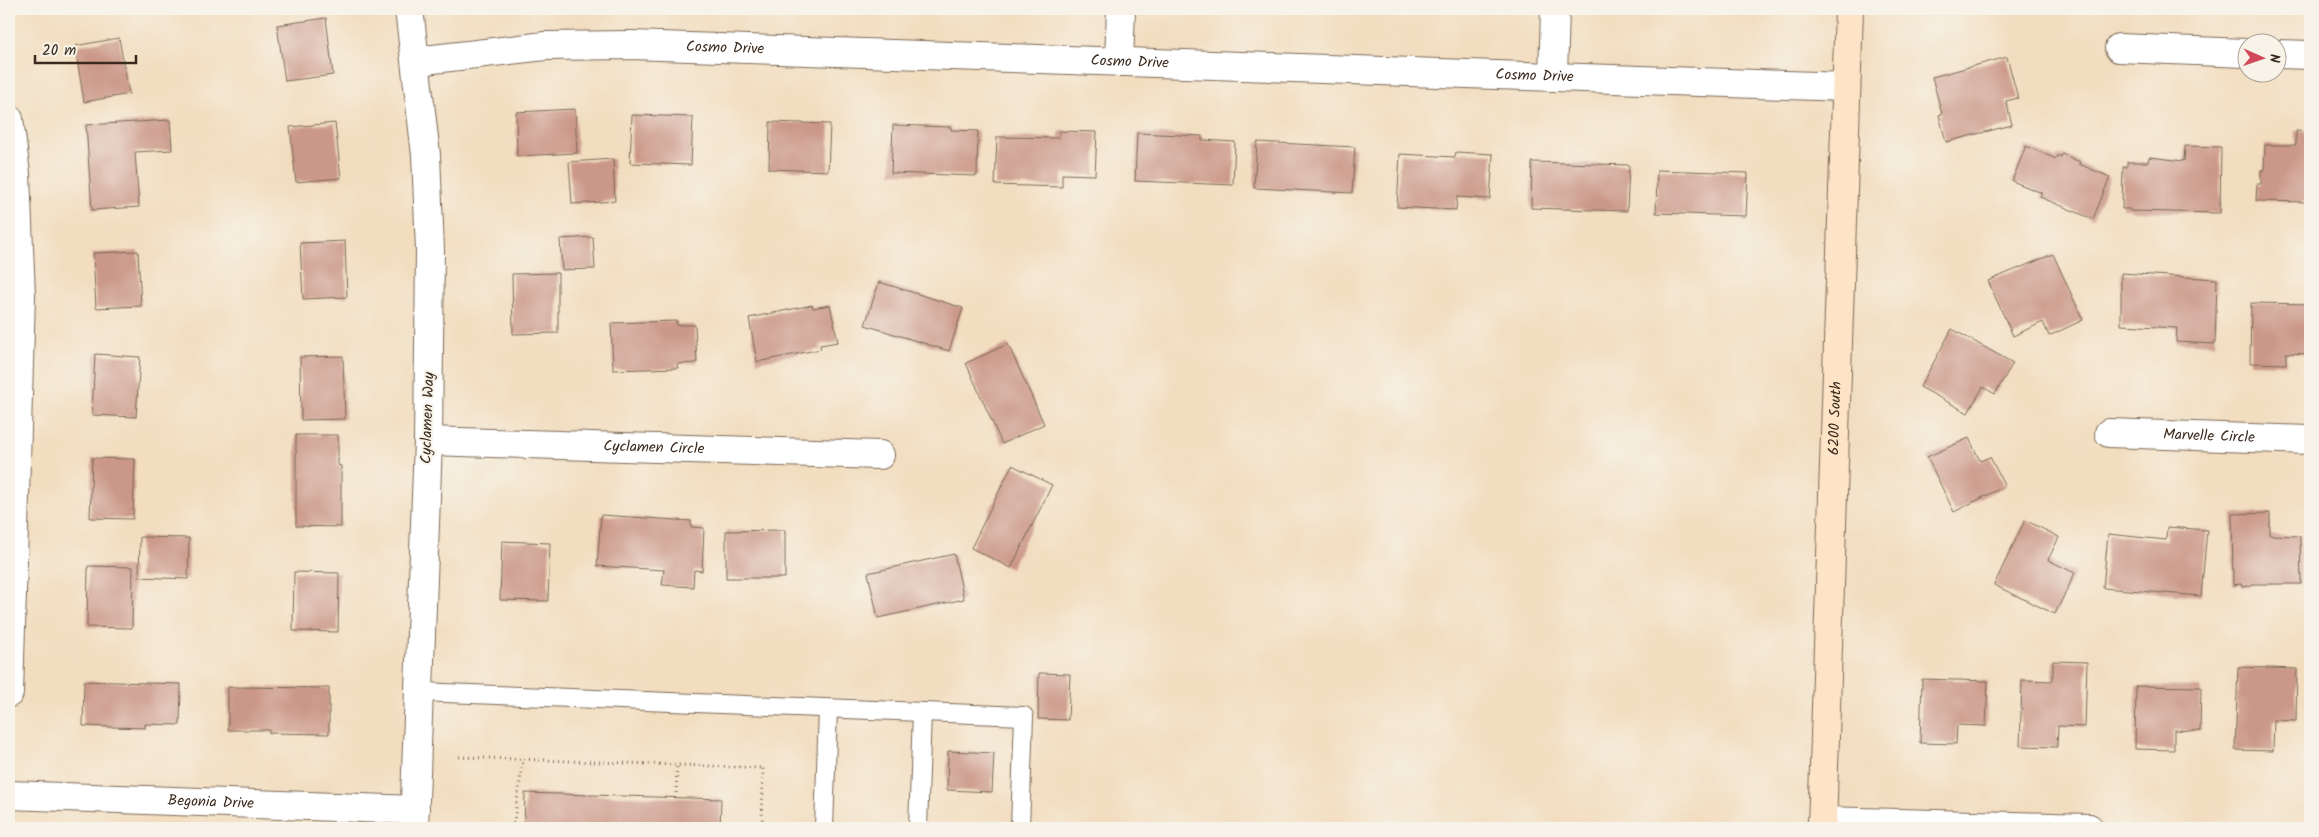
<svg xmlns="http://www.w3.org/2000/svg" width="2319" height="837" viewBox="0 0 2319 837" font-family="Kalam,sans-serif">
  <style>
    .building { fill: #ca9788 }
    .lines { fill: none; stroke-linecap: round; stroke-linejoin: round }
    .lane-casing { stroke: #7b6956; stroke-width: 20 }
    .street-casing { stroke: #7b6956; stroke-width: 30 }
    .secondary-casing { stroke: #7b6956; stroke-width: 30 }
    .path { stroke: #7b6956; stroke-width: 3; stroke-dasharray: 1 4; stroke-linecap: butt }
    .lane { stroke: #fff; stroke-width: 18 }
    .street { stroke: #fff; stroke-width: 28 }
    .secondary { stroke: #fee4c6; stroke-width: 28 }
    .labels { text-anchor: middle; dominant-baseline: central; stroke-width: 4; stroke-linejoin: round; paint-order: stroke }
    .street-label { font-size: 15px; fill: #3b2a1e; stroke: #f7f3e8 }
  </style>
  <rect width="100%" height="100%" fill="#f7f3e8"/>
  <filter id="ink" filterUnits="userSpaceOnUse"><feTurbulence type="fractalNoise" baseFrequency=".02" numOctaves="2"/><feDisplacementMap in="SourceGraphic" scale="10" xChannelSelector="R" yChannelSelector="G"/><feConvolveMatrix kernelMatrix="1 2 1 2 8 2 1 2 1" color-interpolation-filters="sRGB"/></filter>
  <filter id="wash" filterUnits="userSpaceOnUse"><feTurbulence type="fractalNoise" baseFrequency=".0096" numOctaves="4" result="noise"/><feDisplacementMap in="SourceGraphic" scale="20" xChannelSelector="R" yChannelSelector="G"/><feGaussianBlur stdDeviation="1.12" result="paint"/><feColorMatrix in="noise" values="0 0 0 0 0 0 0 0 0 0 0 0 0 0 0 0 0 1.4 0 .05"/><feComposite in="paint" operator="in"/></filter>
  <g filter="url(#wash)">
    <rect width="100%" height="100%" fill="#f2ddbf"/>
    <g id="blocks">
      <g class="building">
        <polygon points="326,18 333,75 285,81 277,25"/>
        <polygon points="119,38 129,94 84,102 75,46"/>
        <polygon points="2007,57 2018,98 2006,101 2012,125 1946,142 1939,115 1942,114 1932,77"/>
        <polygon points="575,109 577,153 517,156 516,112"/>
        <polygon points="632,115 693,117 691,165 630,163"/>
        <polygon points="170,120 172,150 135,152 139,207 92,210 86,125"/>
        <polygon points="770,122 830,124 828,171 769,169"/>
        <polygon points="335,123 341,178 296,182 290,127"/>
        <polygon points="893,125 951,127 951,130 978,131 977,176 891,173"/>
        <polygon points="1059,131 1097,132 1095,175 1062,174 1062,187 995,185 997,137 1059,138"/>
        <polygon points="2296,131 2310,132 2310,202 2256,201 2257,184 2261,184 2261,170 2264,170 2265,145 2296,145"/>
        <polygon points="1137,133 1202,136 1202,140 1235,142 1233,185 1135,181"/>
        <polygon points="1257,142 1355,147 1352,193 1254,188"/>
        <polygon points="2026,146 2056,159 2058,155 2061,157 2062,154 2080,162 2079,164 2110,177 2093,219 2040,197 2042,193 2012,181"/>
        <polygon points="2185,146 2221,147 2220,213 2130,211 2130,209 2122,209 2123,167 2127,167 2127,162 2148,162 2149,157 2184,161"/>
        <polygon points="1456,152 1493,154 1490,199 1457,197 1456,210 1397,207 1400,154 1455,157"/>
        <polygon points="613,159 615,201 572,204 569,162"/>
        <polygon points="1532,162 1629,165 1627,211 1531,208"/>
        <polygon points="1657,170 1748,173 1746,216 1656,213"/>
        <polygon points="593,237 595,269 562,270 560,239"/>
        <polygon points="345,241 347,297 303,299 300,243"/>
        <polygon points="138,251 141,306 96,308 93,253"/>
        <polygon points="2053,254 2083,320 2049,336 2043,322 2013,336 1988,281"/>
        <polygon points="558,273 558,333 513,334 512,274"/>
        <polygon points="2121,273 2217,279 2215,344 2176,342 2177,328 2121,325"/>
        <polygon points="879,282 963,308 949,351 865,325"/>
        <polygon points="2251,303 2310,304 2310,349 2308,348 2308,354 2286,353 2286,364 2250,363"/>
        <polygon points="812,305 813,308 830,305 838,342 820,345 821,349 757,362 749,318"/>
        <polygon points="677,321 677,325 695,325 697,363 677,364 678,368 613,370 611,323"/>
        <polygon points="1952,329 2013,363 1995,394 1983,387 1968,413 1920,387"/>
        <polygon points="1008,344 1044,424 1002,444 966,363"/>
        <polygon points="95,354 140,357 136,417 92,415"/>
        <polygon points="343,356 345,419 301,420 300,357"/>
        <polygon points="296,435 338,435 338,465 341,466 341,527 296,526"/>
        <polygon points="1969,438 1980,461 1990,457 2005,486 1954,512 1927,457"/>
        <polygon points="92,458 135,459 133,519 90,518"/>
        <polygon points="1012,465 1052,485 1011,568 971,548"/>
        <polygon points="2270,513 2270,535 2300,536 2301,584 2253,584 2250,586 2242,587 2241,584 2233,585 2232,514"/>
        <polygon points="601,515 691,521 691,527 704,528 702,571 694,570 693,587 662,585 664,570 597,566"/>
        <polygon points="2025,520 2059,537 2048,560 2075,573 2055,614 1994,585"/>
        <polygon points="2167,527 2207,530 2201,596 2103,588 2108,534 2166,540"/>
        <polygon points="785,530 785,578 726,578 726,531"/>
        <polygon points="140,537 189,538 188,579 139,577"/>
        <polygon points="502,541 550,543 548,601 500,600"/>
        <polygon points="954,554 964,599 878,618 868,573"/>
        <polygon points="88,566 133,567 132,628 87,627"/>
        <polygon points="294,572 339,573 338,632 293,631"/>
        <polygon points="2053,661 2087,662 2085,727 2058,726 2057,747 2020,746 2022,680 2053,681"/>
        <polygon points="2238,667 2297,669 2296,721 2274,720 2273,751 2235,750"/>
        <polygon points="1039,673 1070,674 1068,720 1038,719"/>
        <polygon points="1922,679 1988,681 1986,726 1957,725 1956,744 1920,743"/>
        <polygon points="84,681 181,684 180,725 145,724 145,728 83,726"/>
        <polygon points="2136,686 2201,687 2200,731 2174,730 2174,750 2135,749"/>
        <polygon points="228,687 329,688 329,734 269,733 269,730 228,730"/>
        <polygon points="948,751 994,753 992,792 947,790"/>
        <polygon points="525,793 721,799 720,828 524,828"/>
        <polygon points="1674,824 1709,826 1709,828 1673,828"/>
      </g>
    </g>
  </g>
  <g filter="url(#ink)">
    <use href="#blocks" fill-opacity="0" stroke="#7b6956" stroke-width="1"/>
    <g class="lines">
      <defs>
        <g id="lane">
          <polyline points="419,692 1024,716 1020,828"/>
          <polyline points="824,828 828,709"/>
          <polyline points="918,828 922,712"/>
        </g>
        <g id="street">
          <polyline points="409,9 426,155 430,250 428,441 414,828"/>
          <polyline points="2119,48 2246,53"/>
          <polyline points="2276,54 2310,55"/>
          <path id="s1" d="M416 61 545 46 631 45 1846 87"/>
          <polyline points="1119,62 1121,9"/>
          <polyline points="1553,77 1555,9"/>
          <polyline points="9,119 16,174 21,296 9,693"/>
          <path id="s2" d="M2109 433 2310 440"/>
          <path id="s3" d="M428 441 880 455"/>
          <path id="s4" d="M9 795 415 810"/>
          <polyline points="1822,821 2089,828"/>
        </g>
        <g id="secondary">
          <path id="s5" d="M1822 828 1849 9"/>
        </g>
      </defs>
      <use href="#lane" class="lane-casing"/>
      <use href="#street" class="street-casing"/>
      <use href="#secondary" class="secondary-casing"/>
      <g class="path">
        <polyline points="459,757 763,768 762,828"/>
        <polyline points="676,798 677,765"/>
        <polyline points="513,828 523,760"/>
      </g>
      <use href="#lane" class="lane"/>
      <use href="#street" class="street"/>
      <use href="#secondary" class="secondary"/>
    </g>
  </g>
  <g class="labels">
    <g class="street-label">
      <text stroke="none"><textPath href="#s1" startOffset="310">Cosmo Drive</textPath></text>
      <text stroke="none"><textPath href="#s1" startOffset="715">Cosmo Drive</textPath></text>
      <text stroke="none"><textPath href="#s1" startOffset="1120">Cosmo Drive</textPath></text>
      <text transform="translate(428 418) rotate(-88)">Cyclamen Way</text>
      <text stroke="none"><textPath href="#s5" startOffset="410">6200 South</textPath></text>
      <text stroke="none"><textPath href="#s2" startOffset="100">Marvelle Circle</textPath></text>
      <text stroke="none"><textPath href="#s3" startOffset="226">Cyclamen Circle</textPath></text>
      <text stroke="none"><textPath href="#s4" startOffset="202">Begonia Drive</textPath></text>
    </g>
  </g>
  <rect width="2319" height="837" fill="none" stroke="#f7f3e8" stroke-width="30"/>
  <g transform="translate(2262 58) rotate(92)"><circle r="24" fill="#f7f3e8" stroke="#aca397"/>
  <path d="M0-4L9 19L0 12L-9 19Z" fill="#d1495b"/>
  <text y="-8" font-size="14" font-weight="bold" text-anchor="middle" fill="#3b2a1e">N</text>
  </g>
  <path d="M35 55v8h101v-8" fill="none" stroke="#3b2a1e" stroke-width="2.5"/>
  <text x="42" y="55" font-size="15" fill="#3b2a1e" stroke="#f7f3e8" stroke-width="4" paint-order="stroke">20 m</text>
</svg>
